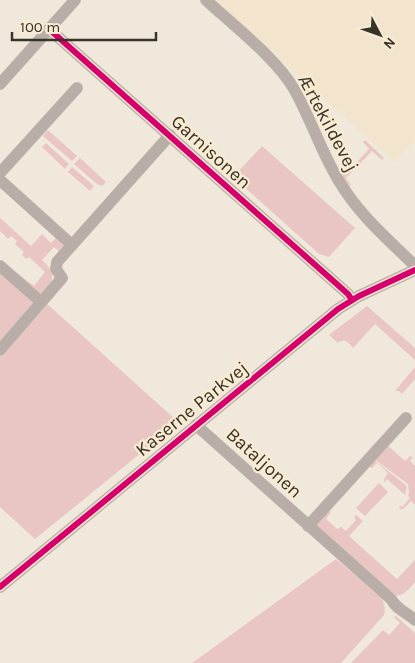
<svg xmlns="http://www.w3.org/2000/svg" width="415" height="663" viewBox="0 0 415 663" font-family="Karla,sans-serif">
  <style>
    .built { fill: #f2e4cd }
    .green { fill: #e9c6c3 }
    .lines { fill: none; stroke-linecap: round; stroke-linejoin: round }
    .minor-casing { stroke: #cac3b9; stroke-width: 12 }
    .minor { stroke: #b8aea7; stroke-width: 11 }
    .cycleway-casing { stroke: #f9ebd2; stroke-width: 9 }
    .cycleway { stroke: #d6006c; stroke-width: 6 }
    .labels { text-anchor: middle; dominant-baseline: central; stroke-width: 4.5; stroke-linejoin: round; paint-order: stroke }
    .street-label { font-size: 19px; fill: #383329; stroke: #f9ebd2 }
  </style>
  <rect width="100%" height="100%" fill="#f0e8db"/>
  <polygon class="built" points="214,0 415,0 415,141 395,162"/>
  <g class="green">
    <polygon points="48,130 77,156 72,161 43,136"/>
    <polygon points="365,140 384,158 382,160 372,151 346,178 351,185 349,186 339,171 341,169 346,174 369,149 363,142"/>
    <polygon points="46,143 69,164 65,169 42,147"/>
    <polygon points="262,146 355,228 329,257 319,254 233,177"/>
    <polygon points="80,158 106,182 102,186 97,184 74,164"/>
    <polygon points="72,167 94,186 90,191 68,172"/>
    <path d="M0 218 31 246 42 234 51 243 56 238 65 246 60 252 54 247 42 260C58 275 54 279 41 294L39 295 15 275 16 272 34 286 45 272 29 257 26 259 22 255 24 252 15 244 17 241 11 236 8 239 0 231Z"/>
    <polygon points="0,271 32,302 32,304 0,341"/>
    <polygon points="45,302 176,420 174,426 35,539 0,507 0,352"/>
    <path d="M367 306 415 348V360L375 324 353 348C349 343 345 337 338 343L329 335Z"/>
    <polygon points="415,367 415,379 402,394 399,391 395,391"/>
    <polygon points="387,445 405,461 410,456 412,457 415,454 410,461 415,466 415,505 411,501 402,510 399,507 400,505 402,507 410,498 408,496 409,493 408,484 374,459"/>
    <polygon points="374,460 407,486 405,495 387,479 384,482 384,479 388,473 377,463 372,468 368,466"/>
    <polygon points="379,483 388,492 365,516 356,508"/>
    <path d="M329 511 331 512 326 519 337 529 341 527 346 531 356 520 354 517 356 515 363 521 349 536 397 579 415 560V582C408 590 404 596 393 596L316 525 326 512Z"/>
    <path d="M336 559 381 597C384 603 386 608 384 615L341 663H192Z"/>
    <polygon points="396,616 415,633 415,663 351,663 383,630 389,635 400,623 394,617"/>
  </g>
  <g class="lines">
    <defs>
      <g id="minor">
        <path d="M206 0C233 25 276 58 294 89 311 119 321 152 339 181 359 215 388 239 415 266"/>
        <polyline points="49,29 348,294 352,300"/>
        <polyline points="0,84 75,0"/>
        <polyline points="0,173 77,88"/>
        <polyline points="0,180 72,245"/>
        <polyline points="0,266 41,302"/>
        <polyline points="0,350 62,278 56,269 57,262 170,135"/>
        <path d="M196 425 391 599C397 610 406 612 415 620"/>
        <polyline points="308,526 406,418"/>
        <polyline points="0,587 338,309 359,296 415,270"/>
      </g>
    </defs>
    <use href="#minor" class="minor-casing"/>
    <use href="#minor" class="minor"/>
    <defs>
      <g id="cycleway">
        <polyline points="49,29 348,294 352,300"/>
        <polyline points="0,587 338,309 359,296 415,270"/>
      </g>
    </defs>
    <use href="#cycleway" class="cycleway-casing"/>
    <use href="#cycleway" class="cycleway"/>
  </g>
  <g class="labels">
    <g class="street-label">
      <text transform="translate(328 123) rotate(62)">Ærtekildevej</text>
      <text transform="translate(211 152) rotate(42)">Garnisonen</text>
      <text transform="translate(192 409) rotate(-39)">Kaserne Parkvej</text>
      <text transform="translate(264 463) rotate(42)">Bataljonen</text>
    </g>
  </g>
  <g transform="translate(380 35) rotate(131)" stroke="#f9ebd2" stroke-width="4" paint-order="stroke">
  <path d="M0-4L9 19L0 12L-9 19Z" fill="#383329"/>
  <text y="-8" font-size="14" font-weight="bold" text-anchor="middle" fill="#383329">N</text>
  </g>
  <path d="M12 32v8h144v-8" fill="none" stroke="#383329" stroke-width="2.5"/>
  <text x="20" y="32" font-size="15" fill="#383329" stroke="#f9ebd2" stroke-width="4" paint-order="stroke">100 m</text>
</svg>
